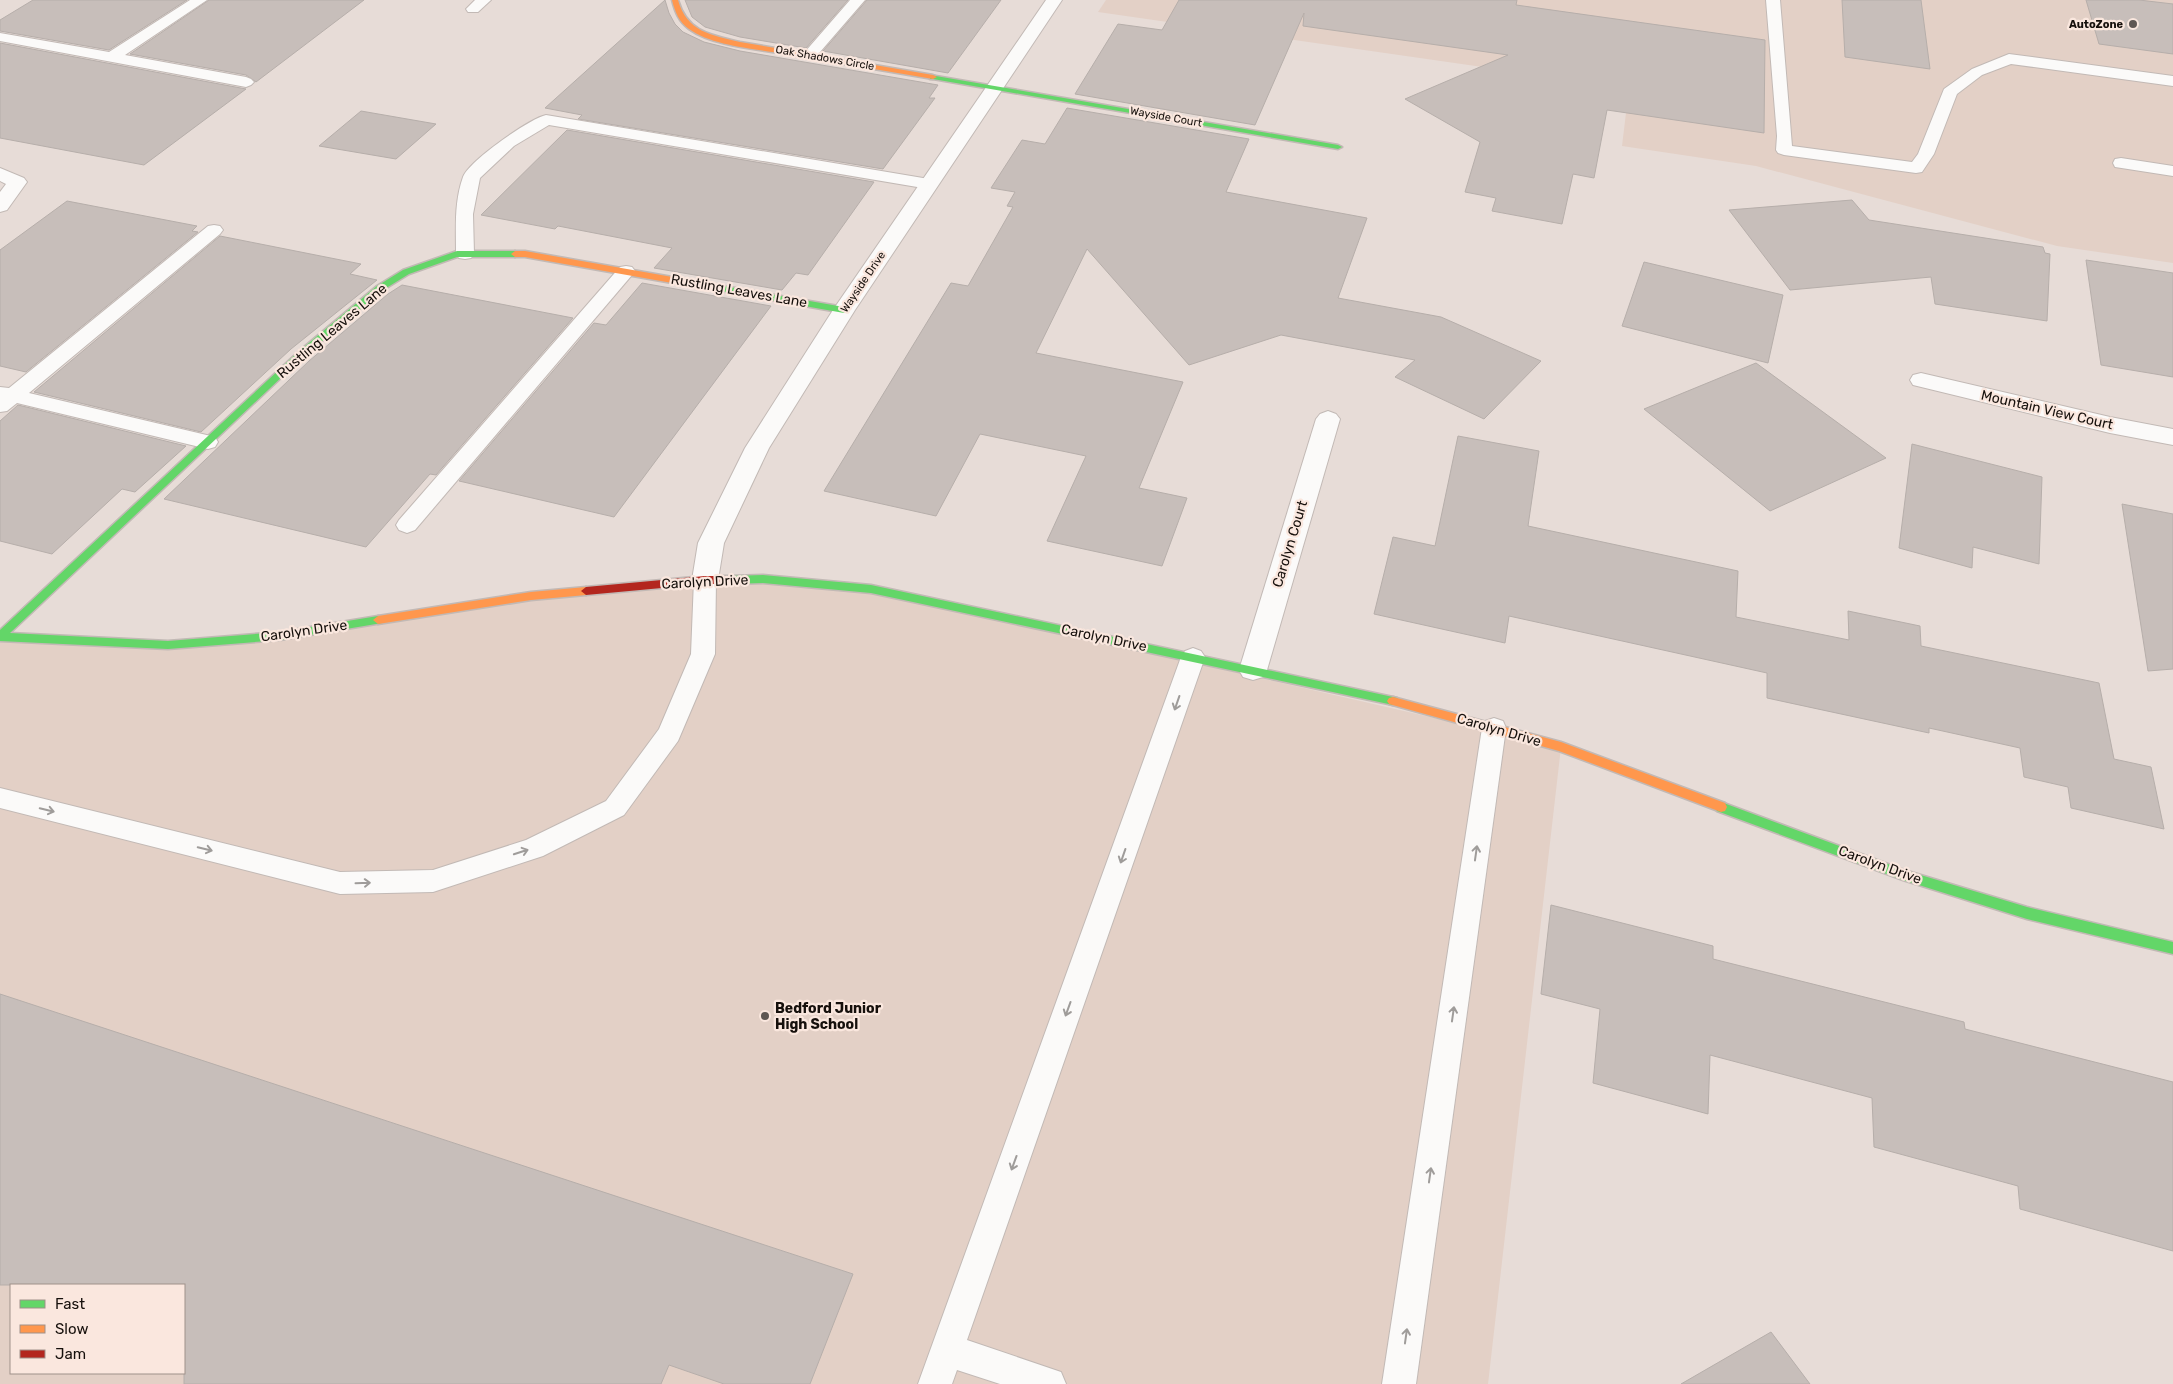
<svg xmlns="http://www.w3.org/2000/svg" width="2173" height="1384" viewBox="0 0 2173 1384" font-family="Rubik,sans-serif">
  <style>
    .built { fill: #e3d0c6; fill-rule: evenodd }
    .building { fill: #c7beba; stroke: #b6aeaa }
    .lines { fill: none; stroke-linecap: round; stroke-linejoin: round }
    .lane-casing { stroke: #c2b9b5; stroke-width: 2 }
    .street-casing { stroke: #c2b9b5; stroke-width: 2 }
    .fast-casing { stroke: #c2b9b5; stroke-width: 3 }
    .slow-casing { stroke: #c2b9b5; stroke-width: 3 }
    .jam-casing { stroke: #c2b9b5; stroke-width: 3 }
    .lane { fill: #fbfaf9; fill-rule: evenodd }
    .street { fill: #fbfaf9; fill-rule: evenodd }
    .fast { fill: #63d668; fill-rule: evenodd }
    .slow { fill: #ff974d; fill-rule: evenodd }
    .jam { fill: #b3261e; fill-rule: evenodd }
    .oneway { stroke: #9f9c9a }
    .poi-dot { fill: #5f5753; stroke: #fae7de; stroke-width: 2 }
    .labels { text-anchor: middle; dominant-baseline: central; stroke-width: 4.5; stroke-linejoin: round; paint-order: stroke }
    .far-poi-label { font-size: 11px; font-weight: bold; fill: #16100c; stroke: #fae7de; text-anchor: end }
    .far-street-label { font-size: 11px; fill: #16100c; stroke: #fae7de }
    .street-label { font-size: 14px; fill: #16100c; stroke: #fae7de }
    .poi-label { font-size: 14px; font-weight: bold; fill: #16100c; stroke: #fae7de; text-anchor: start }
  </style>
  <rect width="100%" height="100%" fill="#e7dcd7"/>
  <g class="built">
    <polygon points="1106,0 2173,0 2173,263 2057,246 1756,166 1622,146 1629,88 1098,12"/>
    <path d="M705 580 871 589 1561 747 1488 1384H0V637L168 645ZM11 1285H184V1373H11Z"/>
  </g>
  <g class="building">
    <polygon points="33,0 187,0 109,50 0,31 0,20"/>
    <polygon points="209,0 364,0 256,82 246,75 130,54"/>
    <polygon points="665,0 669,13 675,24 683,32 704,42 740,51 938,85 929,98 935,98 883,169 578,119 582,115 545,108"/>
    <polygon points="685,0 848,0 806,48 740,37 705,27 692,17"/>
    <polygon points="867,0 1001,0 948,73 823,51"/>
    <polygon points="1179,0 1517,0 1516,5 1765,40 1764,133 1607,110 1594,178 1573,174 1562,224 1492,211 1496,198 1465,192 1480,142 1405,99 1508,55 1303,26 1304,13 1255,125 1075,94 1118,24 1162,30"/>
    <polygon points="1842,0 1921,0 1930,69 1845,57"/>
    <polygon points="2086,0 2139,0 2173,4 2173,54 2099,44"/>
    <polygon points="0,43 246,89 144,165 0,138"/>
    <polygon points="1067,108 1249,139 1226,192 1367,218 1338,298 1441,317 1541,361 1484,419 1395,377 1415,360 1281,335 1189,365 1087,249 1036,353 1183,382 1139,488 1187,498 1162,566 1047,541 1086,456 980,434 936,516 824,491 951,283 968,286 1013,207 1007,206 1015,192 991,188 1022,140 1045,144"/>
    <polygon points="361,111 436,124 396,159 319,146"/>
    <polygon points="567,130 874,182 808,275 796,273 782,290 654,268 672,248 558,226 555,229 481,215"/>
    <polygon points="1852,200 1869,220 2043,247 2045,253 2050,254 2047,321 1935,304 1931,277 1790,290 1729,210"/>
    <polygon points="67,201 197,226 192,231 198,232 26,372 0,366 0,250"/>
    <polygon points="220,236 361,264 350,274 377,280 291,349 201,432 34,392"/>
    <polygon points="2086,260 2173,273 2173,377 2101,365"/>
    <polygon points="1644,262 1783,295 1768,363 1622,326"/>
    <polygon points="642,283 771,306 614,517 459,481 594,323 606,325"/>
    <polygon points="402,285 573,318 436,475 430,474 366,547 164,499 309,361 388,294"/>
    <polygon points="1756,363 1886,458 1770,511 1644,409"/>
    <polygon points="18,405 186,446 135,492 122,489 52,554 0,541 0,421"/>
    <polygon points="1458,436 1539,451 1528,526 1738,571 1736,617 1849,640 1848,611 1920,626 1921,646 2099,683 2114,759 2151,767 2164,829 2071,808 2068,787 2024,777 2020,748 1929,728 1929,733 1767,698 1767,673 1509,616 1505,643 1374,614 1393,537 1435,546"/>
    <polygon points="1912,444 2042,477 2039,564 1973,547 1972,568 1899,548"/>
    <polygon points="2122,504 2173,514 2173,669 2148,671"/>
    <polygon points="1551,905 1713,946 1713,959 1964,1022 1965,1029 2173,1082 2173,1251 2020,1209 2018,1186 1874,1147 1872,1098 1710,1055 1708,1114 1593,1083 1600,1009 1541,994"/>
    <polygon points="0,994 853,1274 810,1384 724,1384 669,1365 661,1384 184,1384 184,1285 0,1285"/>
    <polygon points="1771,1332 1810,1384 1681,1384"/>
  </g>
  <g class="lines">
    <defs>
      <g id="lane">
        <polygon points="190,0 207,0 125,55 246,77 251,79 254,82 251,85 246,87 0,41 0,33 109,52"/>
        <polygon points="475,0 491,0 478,12 468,12 466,9"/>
        <polygon points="850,0 865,0 814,59 804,59 801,56 804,53"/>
        <polygon points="1766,0 1780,0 1792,146 1912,162 1918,154 1944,89 1972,69 2004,56 2009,54 2173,76 2173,86 2011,64 1982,75 1957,94 1934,154 1922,172 1916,173 1784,155 1778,153 1776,150 1777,136"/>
        <path d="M546 115 929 179 935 180 937 184 935 188 929 189 549 125 514 146 480 178 473 214 474 254 471 258 465 259 459 258 456 254C456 228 454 202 463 177 469 161 529 119 546 115Z"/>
        <polygon points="2121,158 2173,166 2173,176 2115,167 2113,163 2115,159"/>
        <polygon points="214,225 220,226 223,230 220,234 29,393 215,437 218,442 215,447 208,449 17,403 7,411 0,412 0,387 9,388 208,226"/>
        <polygon points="626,266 632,267 635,271 632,275 415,530 407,533 399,530 396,525 399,520 620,267"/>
        <polygon points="705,572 713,574 716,580 715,654 678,741 624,815 543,856 433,892 340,894 0,808 0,788 340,872 433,870 526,840 606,801 659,729 691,654 694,580 697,574"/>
        <polygon points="1193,648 1201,651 1205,657 967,1340 1061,1372 1066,1384 1000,1384 957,1370 952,1384 918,1384 1181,657 1185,651"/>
        <polygon points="1494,718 1503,721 1506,728 1416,1384 1382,1384 1482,728 1485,721"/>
      </g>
      <g id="street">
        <polygon points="1046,0 1062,0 855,310 769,448 724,543 718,580 714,587 705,589 696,587 692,580 698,543 745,448 833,310"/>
        <polygon points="0,168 24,178 27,182 7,210 0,212 0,192 6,184 0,181"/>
        <polygon points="1921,373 2110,417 2173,429 2173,445 2110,433 1913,385 1910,380 1913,375"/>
        <polygon points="1328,411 1336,414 1340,419 1267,670 1263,677 1253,680 1243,677 1239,670 1316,419 1320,414"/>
      </g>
      <g id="fast">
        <polygon points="930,75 1338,145 1342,147 1338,149 933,79 930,79"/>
        <polygon points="457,251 515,251 519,254 515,257 457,257 409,274 383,290 303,357 10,633 168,641 280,632 378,616 382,617 383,620 382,623 280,640 168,649 0,641 0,630 297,353 377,286 403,270"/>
        <polygon points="712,284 844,307 848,310 844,313 709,289 709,285"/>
        <polygon points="763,575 871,585 1393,697 1397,698 1399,701 1397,704 1393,705 871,593 763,583 730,584 725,580 730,576"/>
        <polygon points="1721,802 1904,870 2027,907 2173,942 2173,954 2027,919 1903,880 1717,811 1715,807 1717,803"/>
      </g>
      <g id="slow">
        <path d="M672 0H678C687 32 711 35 740 42L933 75 937 77 933 79C884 71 834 62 785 54 757 49 712 46 689 29 679 22 675 12 672 0Z"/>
        <polygon points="525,251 712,284 716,287 712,290 525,257 515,257 511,254 515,251"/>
        <polygon points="586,587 591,591 586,595 531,600 378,624 373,620 378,616 531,592"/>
        <polygon points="1393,697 1561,742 1725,803 1727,807 1725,811 1721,812 1559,751 1389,704 1387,701 1389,698"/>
      </g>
      <polygon id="jam" points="705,576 730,576 735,580 730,584 705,584 586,595 581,591 586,587"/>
    </defs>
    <use href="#lane" class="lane-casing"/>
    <use href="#street" class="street-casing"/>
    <use href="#fast" class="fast-casing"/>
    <use href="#slow" class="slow-casing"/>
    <use href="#jam" class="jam-casing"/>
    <use href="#lane" class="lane"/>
    <use href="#street" class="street"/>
    <use href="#fast" class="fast"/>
    <use href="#slow" class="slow"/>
    <use href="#jam" class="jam"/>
  </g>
  <defs><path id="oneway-shaft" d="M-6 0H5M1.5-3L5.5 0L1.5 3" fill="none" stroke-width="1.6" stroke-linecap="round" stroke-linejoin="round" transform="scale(1.25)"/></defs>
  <g class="oneway">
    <use href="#oneway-shaft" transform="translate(1177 703) rotate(109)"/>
    <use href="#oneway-shaft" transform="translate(47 810) rotate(14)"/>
    <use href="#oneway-shaft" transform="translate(205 849) rotate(14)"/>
    <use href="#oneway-shaft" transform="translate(521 852) rotate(-18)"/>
    <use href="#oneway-shaft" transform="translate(1476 853) rotate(-82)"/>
    <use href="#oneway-shaft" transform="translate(1123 856) rotate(109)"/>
    <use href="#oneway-shaft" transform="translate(363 883) rotate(-2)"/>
    <use href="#oneway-shaft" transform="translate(1068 1009) rotate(110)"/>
    <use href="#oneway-shaft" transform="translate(1453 1014) rotate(-82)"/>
    <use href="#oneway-shaft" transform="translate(1014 1163) rotate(110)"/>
    <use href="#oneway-shaft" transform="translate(1430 1175) rotate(-82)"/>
    <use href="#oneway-shaft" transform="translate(1406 1336) rotate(-82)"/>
  </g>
  <g class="poi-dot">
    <circle cx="2133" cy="24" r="5"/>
    <circle cx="765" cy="1016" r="5"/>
  </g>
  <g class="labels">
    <g class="far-poi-label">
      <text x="2123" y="24">AutoZone</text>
    </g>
    <g class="far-street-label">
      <text transform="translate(825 58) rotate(10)">Oak Shadows Circle</text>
      <text transform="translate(1166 117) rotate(10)">Wayside Court</text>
      <text transform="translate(863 282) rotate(-56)">Wayside Drive</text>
    </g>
    <g class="street-label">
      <text transform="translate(739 291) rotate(10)">Rustling Leaves Lane</text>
      <text transform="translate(332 331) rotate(-40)">Rustling Leaves Lane</text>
      <text transform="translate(2047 410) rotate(13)">Mountain View Court</text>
      <text transform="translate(1290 544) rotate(-73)">Carolyn Court</text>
      <text transform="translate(705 582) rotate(-3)">Carolyn Drive</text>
      <text transform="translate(304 631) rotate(-8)">Carolyn Drive</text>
      <text transform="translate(1104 638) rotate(12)">Carolyn Drive</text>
      <text transform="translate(1499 730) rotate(16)">Carolyn Drive</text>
      <text transform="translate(1880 865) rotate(20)">Carolyn Drive</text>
    </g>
    <g class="poi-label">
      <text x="775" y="1008">Bedford Junior<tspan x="775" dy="16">High School</tspan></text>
    </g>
  </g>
  <rect x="10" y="1284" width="175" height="90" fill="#fae7de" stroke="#9f918a"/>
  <rect x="20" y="1300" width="25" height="8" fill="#63d668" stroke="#9f918a"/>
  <text x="55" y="1309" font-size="15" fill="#16100c">Fast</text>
  <rect x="20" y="1325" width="25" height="8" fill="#ff974d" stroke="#9f918a"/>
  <text x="55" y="1334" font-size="15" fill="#16100c">Slow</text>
  <rect x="20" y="1350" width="25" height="8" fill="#b3261e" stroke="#9f918a"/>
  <text x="55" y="1359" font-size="15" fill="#16100c">Jam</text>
</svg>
